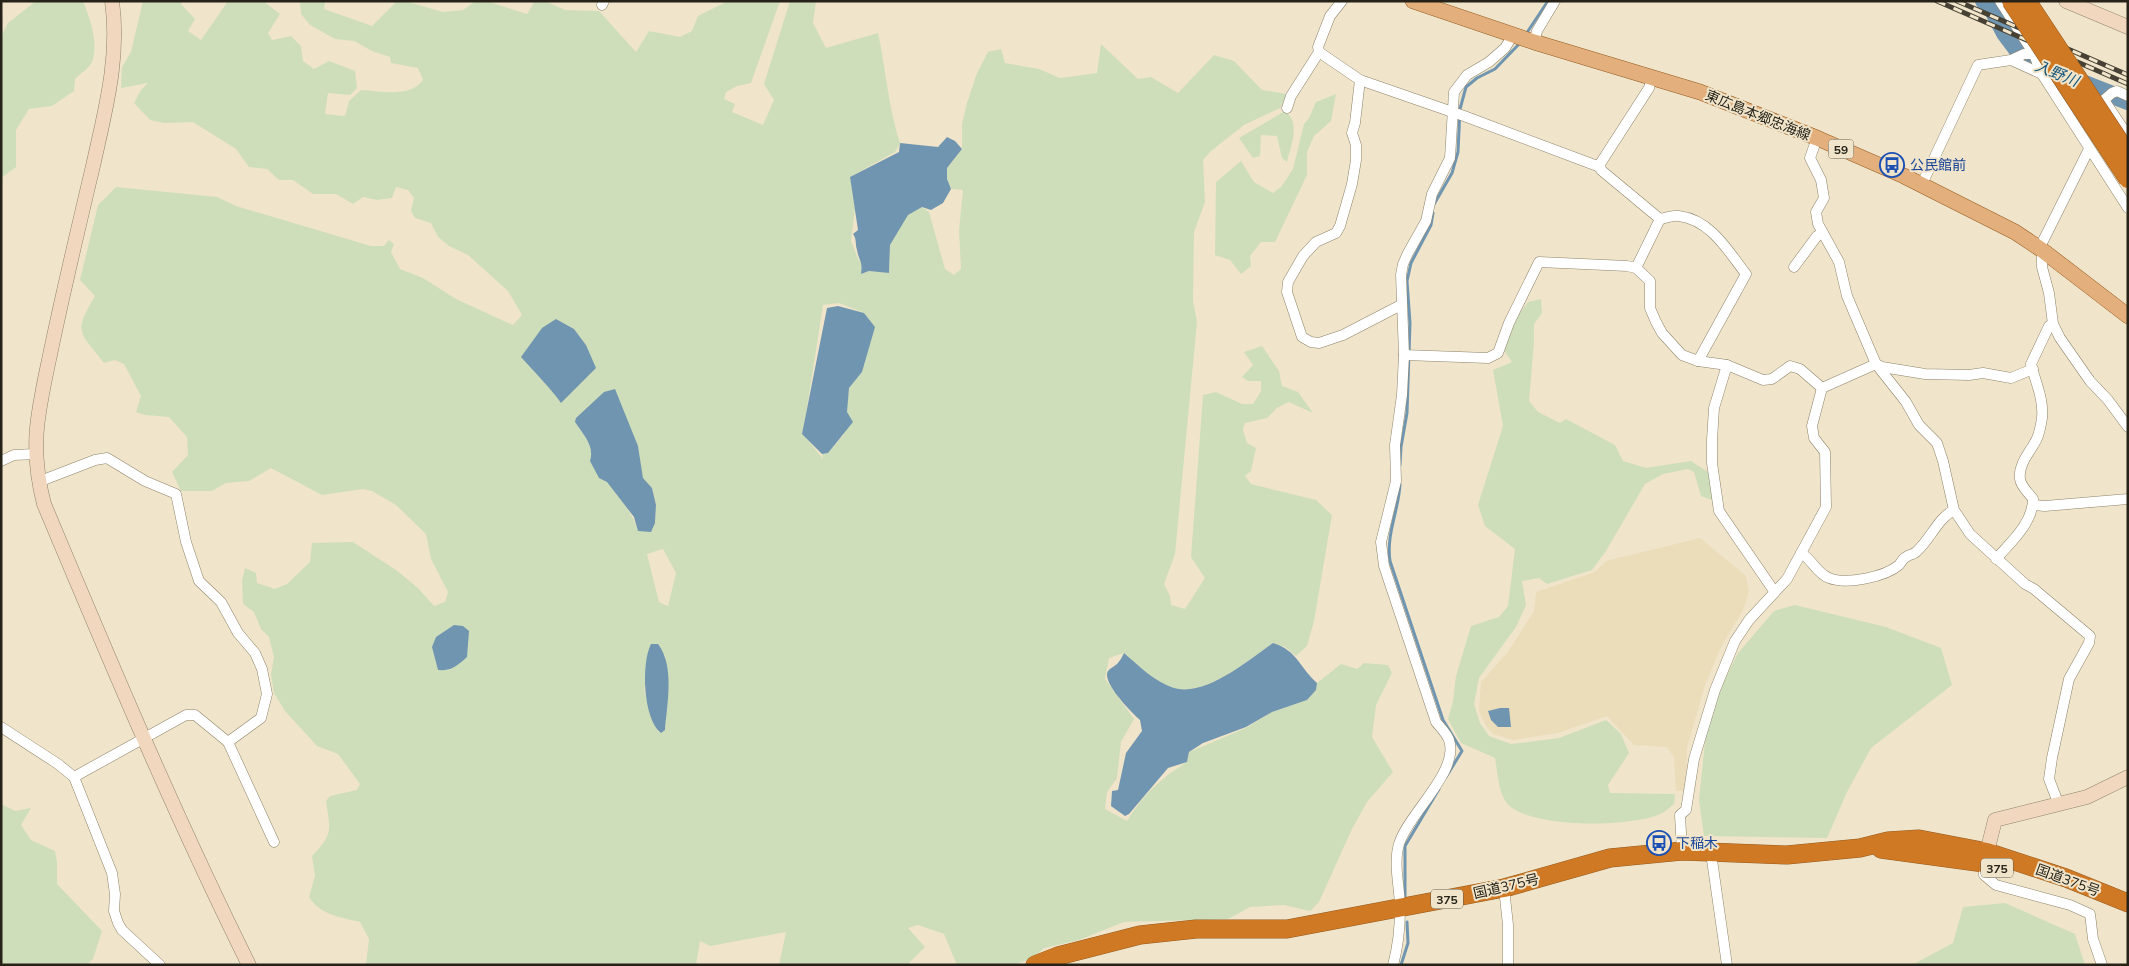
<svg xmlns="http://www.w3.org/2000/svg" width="2129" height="966" viewBox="0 0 2129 966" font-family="Mulish,'Noto Sans JP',sans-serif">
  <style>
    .built { fill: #ebdcba }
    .green { fill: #cfdeba; fill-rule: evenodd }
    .water { fill: #7095b0 }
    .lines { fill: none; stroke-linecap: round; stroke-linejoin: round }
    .stream { stroke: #7095b0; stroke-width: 3 }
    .river { stroke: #7095b0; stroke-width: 18 }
    .street-casing { stroke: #8e836a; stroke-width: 11 }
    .secondary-casing { stroke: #8e836a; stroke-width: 15 }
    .primary-casing { stroke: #945b20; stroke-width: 16 }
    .highway-casing { stroke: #945b20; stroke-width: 19 }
    .street { stroke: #fff; stroke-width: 10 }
    .secondary { stroke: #f1d7bd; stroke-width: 14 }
    .primary { stroke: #e3af7c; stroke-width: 15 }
    .highway { stroke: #d07924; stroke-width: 18 }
    .rail-casing { stroke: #464134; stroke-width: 5 }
    .rail { stroke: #f0e5ca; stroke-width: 3; stroke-dasharray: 9; stroke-linecap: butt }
    .highway-bridge-casing { stroke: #945b20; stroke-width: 19; stroke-linecap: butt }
    .highway-bridge { stroke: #d07924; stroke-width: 18 }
    .labels { text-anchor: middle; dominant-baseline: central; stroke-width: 4; stroke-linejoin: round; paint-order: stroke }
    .shield { fill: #f0e5ca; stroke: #635c4d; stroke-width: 1 }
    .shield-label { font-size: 12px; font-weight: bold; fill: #262218 }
    .street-label { font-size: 14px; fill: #262218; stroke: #f0e5ca }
    .transit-label { font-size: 14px; fill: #164399; stroke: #f0e5ca; text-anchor: start }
    .water-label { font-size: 15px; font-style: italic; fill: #135379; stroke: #f0e5ca }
  </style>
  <rect width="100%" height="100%" fill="#f0e5ca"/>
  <polygon class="built" points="1700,538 1746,576 1749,590 1744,608 1720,649 1705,685 1687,747 1686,790 1676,791 1674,757 1667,747 1634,745 1607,716 1558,733 1513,740 1493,734 1486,726 1479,711 1481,682 1508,652 1534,611 1536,592 1595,572 1606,561"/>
  <g class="green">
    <path d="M36 1H83C90 19 99 43 92 62 89 68 80 74 75 79L74 91 52 106 29 109 16 130V167L1 178V37L8 23Z"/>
    <path d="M143 1H182L181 4 195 19 188 31 201 40 228 1H263L280 14 268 33 272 40 291 36 301 46 303 61 314 69 329 61 355 71 357 88 350 95 328 93 325 114 345 116 349 101 361 90C380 91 410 98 423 80L418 68 391 63 390 57 372 51 354 41 335 39 310 25 301 14 300 2 296 1H325L324 9 372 26 397 1H405L443 12 463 10 476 1H486L527 14 535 1H545L565 10 599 11 636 52 649 31 680 37 692 31 698 16 728 1H780L751 83 737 86 726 92 724 99 735 104 732 112 763 125 774 100 764 84 790 1H816L813 23 826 48 878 33C886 69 888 107 900 143L895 152 850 177 855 209 851 241 859 261 861 259 862 274 869 271 889 273 890 245 907 215 922 207 929 212 945 269 954 275 961 269 959 230 963 190 951 189 947 179V168L962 149V124L967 103 977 73 988 52 1001 49 1005 63 1039 69 1060 78 1097 73 1101 44 1138 79 1151 77 1178 93 1214 55 1234 61 1262 90 1287 94 1280 108 1244 125 1211 151 1203 160 1205 202 1194 232 1193 301 1197 322 1175 554 1164 584 1170 596 1171 605 1185 609 1205 578 1191 557 1203 395 1216 392 1242 404H1253L1261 391V381H1248L1242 377 1253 365 1244 352 1262 346 1279 371 1282 386 1298 392 1313 413 1289 402 1277 408 1267 418 1245 423 1243 430 1247 443 1256 448 1251 471 1245 476 1251 484 1316 500 1332 515 1314 621 1307 646 1296 656 1285 647 1273 643C1248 660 1206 697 1174 688 1155 682 1139 666 1124 653L1109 658 1105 679 1134 719 1121 742 1117 778 1107 792 1105 809 1127 821C1144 794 1160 779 1187 762L1189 752 1246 728 1272 712 1307 700 1316 690 1317 683 1341 664 1357 669 1364 663 1388 665 1392 673 1376 705 1372 737 1393 772 1367 802 1352 829 1319 902 1310 911 1284 905 1250 907 1228 919 1124 922 1079 940 1044 948 1033 958 1013 965H957L944 934 918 925 908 928 925 947 907 965H779L786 932 710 946 700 941 696 965H366L369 939 360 922C340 917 320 915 309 897L315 876 312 856C334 833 330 830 326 801L330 796 357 790 360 784 338 754 317 746 285 711 274 693 271 675 274 657 269 637 261 629 254 612 243 604 242 580 245 568 256 573 257 583 275 589 287 584 310 562 312 543 353 542 396 570 418 588 434 606 445 602 448 592 431 559 426 534 396 505 372 491 363 489 322 495 271 468 249 481 226 483 212 491H181L172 472 188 455 187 437 169 417 145 415 136 412 141 396 124 364 115 360 104 363C79 331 73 333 95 296L80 280 98 205 116 187 217 197 236 206 371 246H384L389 240 394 244 391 252 400 269 423 278 456 299 513 325 522 315 508 291 468 255 449 246 438 237 431 223 415 218 411 211 414 198 408 190 396 187 392 198 377 200 363 197 353 204 336 194H313L293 180H279L267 169 249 167 236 149 193 122 164 123 150 120 134 103 141 90 148 83 121 88 122 67 131 52ZM839 303 864 313 862 372 849 388 844 434 828 453 822 454 823 459 803 434 823 305ZM556 319 574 329 586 345 561 402 549 385ZM590 446H638L643 478 652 488 656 505 655 523 638 531C629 500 597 479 590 446ZM663 549 676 573 668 606 659 602 647 554ZM665 655 668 687 665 730 658 732 648 705 644 688Z"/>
    <polygon points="1336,94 1331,121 1314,136 1307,152 1307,175 1275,242 1261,242 1250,256 1251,266 1241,274 1230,260 1215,255 1216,182 1241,161 1254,182 1273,193 1281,187 1293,169 1304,124 1309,118 1316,102"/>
    <path d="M1285 111C1301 123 1291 145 1287 162L1282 158 1277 136 1261 135 1260 156 1253 158 1239 138Z"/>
    <path d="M1541 299 1542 313 1534 324V343L1529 401 1538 412 1560 423 1566 419 1615 445 1623 461 1646 468 1691 461 1711 474 1712 500 1701 496 1694 472 1688 469 1663 474 1645 484 1606 551 1592 570 1547 584 1539 578 1522 581 1526 605 1516 627 1479 678 1474 704 1480 723 1489 736 1511 744 1559 738 1606 720 1621 734 1629 753 1608 785 1610 793 1675 794 1674 804C1669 808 1664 813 1658 815 1626 827 1542 828 1512 808 1498 798 1498 774 1495 758L1461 743 1448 719 1453 701 1456 676 1471 626 1499 617 1508 606 1515 549 1485 526 1478 505 1503 426 1493 370 1512 362 1503 349 1518 316 1528 302Z"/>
    <polygon points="1795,605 1886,627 1941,648 1952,685 1871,748 1847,792 1827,838 1704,836 1699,800 1708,713 1738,653 1774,611"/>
    <polygon points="1,804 15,811 31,808 21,825 31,840 55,851 57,862 57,884 102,931 93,959 86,965 1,965"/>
    <polygon points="2005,903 2075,934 2085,965 1912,965 1953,943 1963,907"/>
  </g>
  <g class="water">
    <path d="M947 137 955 141 962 149 947 168V179L951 189 943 203 931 210 922 207 908 215 890 245 889 273 869 271 861 274C863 261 859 261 857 250 855 243 857 240 853 234L858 230 850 177 899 152 900 143 938 147Z"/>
    <polygon points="838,306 864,313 875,327 862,372 849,388 847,412 853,422 828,453 822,454 802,434 827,308"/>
    <path d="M556 319 574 329 586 345 596 368 561 403C549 386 535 373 521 357L542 328Z"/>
    <path d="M615 389 638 446 643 478 652 488 656 505 655 523 651 532 638 531 634 517 607 482 599 478 590 461C595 446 583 434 575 422L576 418 604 392Z"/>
    <path d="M454 625 463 626 469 631 467 657C457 666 451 671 438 670L432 647 436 637Z"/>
    <path d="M1273 643C1298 651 1299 667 1317 683L1316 690 1307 700 1272 712 1246 727 1203 743 1189 752 1187 762 1168 768 1129 814 1125 816 1111 806 1112 791 1118 790 1126 753 1142 731 1140 720C1132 713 1101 682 1108 671 1110 668 1115 666 1117 664 1120 661 1122 657 1124 653 1139 666 1155 682 1174 688 1206 697 1248 660 1273 643Z"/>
    <path d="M651 644H658C675 666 667 704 665 730L661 733C643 719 641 663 651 644Z"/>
    <polygon points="1500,708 1509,708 1511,727 1498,727 1491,720 1488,711"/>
  </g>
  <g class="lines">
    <g class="stream">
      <polyline points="1526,34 1548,1"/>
      <polyline points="1433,206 1452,173 1458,152 1460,109 1466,87 1477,78 1495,69 1521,42"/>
      <polyline points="1400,465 1401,447 1407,413 1410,323 1407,281 1411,263 1431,225 1433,213"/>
      <path d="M1400 484C1399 510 1386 533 1390 561L1443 720 1462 751 1446 777"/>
      <polyline points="1405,901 1405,846 1439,789"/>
      <polyline points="1401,965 1408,943 1407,922"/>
    </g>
    <polyline class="river" points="1984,1 1993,10 2005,33 2026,61 2128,101"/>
    <defs>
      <g id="street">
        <polyline points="2000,1 2034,54 2040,71 2128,208"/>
        <polyline points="602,5 604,1"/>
        <polyline points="1534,42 1537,31 1555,1"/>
        <polyline points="1319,52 1360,80 1355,123 1352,133 1356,145 1356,160 1352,184 1340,226 1336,233 1316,242 1303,256 1288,282 1287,292 1302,337 1311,342 1319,343 1343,335 1401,305"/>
        <polyline points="2011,60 2042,74"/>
        <polyline points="1360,80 1464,116 1600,167"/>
        <polyline points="2104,100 2128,136"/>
        <polyline points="2091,105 2104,100 2112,93 2117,91 2128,96"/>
        <polyline points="1287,108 1291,96 1319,52 1318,47 1330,16 1342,1"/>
        <polyline points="1817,138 1810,158 1821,180 1824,198 1816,212 1818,224 1839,262 1847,296 1876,364 1906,402 1919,425 1937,443 1943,461 1954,510 1970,534 2025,584 2034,589 2090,636 2089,643 2069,679 2052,758 2049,779 2059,805"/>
        <polyline points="2089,149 2042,243 2042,267 2049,293 2053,324 2060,338 2090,381 2108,400 2128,427"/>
        <polyline points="1922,184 1978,65 2011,60 2024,54 2034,54"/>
        <path d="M1660 219C1666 218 1674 215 1679 216 1711 220 1728 251 1746 274L1698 361"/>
        <polyline points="1794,267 1817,236 1823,233"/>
        <polyline points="1636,268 1660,219 1601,170 1600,164 1649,88 1652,77"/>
        <polyline points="1404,355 1488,358 1498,353 1509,323 1539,262 1627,266 1636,268 1650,281 1650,308 1656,322 1662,333 1682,355 1698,361 1727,365 1763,380 1772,379 1790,366 1800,369 1822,388"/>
        <polyline points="1727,365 1714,408 1712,440 1712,463 1719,511 1774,591"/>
        <polyline points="1822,388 1876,364 1882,367 1925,374 1969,375 1983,373 2011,378 2033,369"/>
        <polyline points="1,461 14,455 35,454"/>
        <polyline points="38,482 95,460 107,458 145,481 176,494 186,542 199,581 221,602 238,633 255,653 262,669 267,694 261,718 228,742 195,715 186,715 74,777"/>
        <polyline points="2033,505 2045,506 2128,499"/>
        <path d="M1801 553C1812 559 1816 573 1829 578 1846 585 1885 577 1899 565 1901 563 1903 558 1906 557 1910 554 1913 555 1916 552 1931 539 1937 519 1954 510"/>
        <path d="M1996 559C2011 542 2033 523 2033 499 2029 493 2021 487 2020 479 2018 466 2028 454 2034 444 2039 437 2041 425 2042 418 2044 399 2035 381 2031 364L2049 326 2053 324"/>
        <polyline points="1,727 58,764 74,777 112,873 115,894 114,911 118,923 122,930 160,965"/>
        <polyline points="228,742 274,842"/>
        <polyline points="1682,851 1680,815 1686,810 1694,759 1715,690 1735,641 1749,620 1787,579 1826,507 1825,452 1814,438 1812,426 1822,388"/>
        <polyline points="1711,853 1727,965"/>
        <polyline points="1984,863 1984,875 1996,885 2070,905 2090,914 2093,939 2102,965"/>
        <polyline points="1504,888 1508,925 1508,965"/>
        <path d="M1393 965C1398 947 1400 927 1400 908 1400 888 1393 864 1399 844 1408 814 1460 771 1449 740 1447 734 1440 727 1436 722L1384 566 1381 542 1396 481 1395 445 1402 395 1404 355 1401 275 1403 264 1408 253 1426 221 1432 194 1450 158 1454 92 1467 75 1489 62 1505 48 1513 35"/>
      </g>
      <g id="secondary">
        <path d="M112 1C120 58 105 111 93 166 78 229 63 292 50 355 38 412 29 446 44 504 109 659 174 814 249 965"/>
        <polyline points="2066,1 2128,27"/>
        <polyline points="1985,860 1995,820 2087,797 2128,777"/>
      </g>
      <polyline id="primary" points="1413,1 1534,42 1700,92 1817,138 1904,176 2015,232 2042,250 2128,316"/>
      <g id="highway">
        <polyline points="1881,849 1984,863 1998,868"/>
        <polyline points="1035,965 1058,956 1140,935 1196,929 1287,929 1504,888 1610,858 1682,851 1787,855 1860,848 1888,841 1919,839 1987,852 2066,878 2128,903"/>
      </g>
    </defs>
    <use href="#street" class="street-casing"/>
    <use href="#secondary" class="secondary-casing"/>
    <use href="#primary" class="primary-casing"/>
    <use href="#highway" class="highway-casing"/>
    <use href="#street" class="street"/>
    <use href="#secondary" class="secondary"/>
    <use href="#primary" class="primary"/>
    <use href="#highway" class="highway"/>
    <defs>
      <g id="rail">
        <polyline points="1937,1 2128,84"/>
        <polyline points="1957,1 2128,75"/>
      </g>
    </defs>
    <use href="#rail" class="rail-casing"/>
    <use href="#rail" class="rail"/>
    <defs>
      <g id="highway-bridge">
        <polyline points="2011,1 2128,179"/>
        <polyline points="2027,1 2128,154"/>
      </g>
    </defs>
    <use href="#highway-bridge" class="highway-bridge-casing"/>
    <use href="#highway-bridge" class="highway-bridge"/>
  </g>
  <defs>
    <symbol id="bus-ring" viewBox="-11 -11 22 22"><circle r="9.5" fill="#f0e5ca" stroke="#1a4fb4" stroke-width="1.5"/><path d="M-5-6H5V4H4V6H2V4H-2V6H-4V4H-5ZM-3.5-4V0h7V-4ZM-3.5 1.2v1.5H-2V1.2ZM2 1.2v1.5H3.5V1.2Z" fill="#1a4fb4"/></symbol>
  </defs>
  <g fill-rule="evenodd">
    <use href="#bus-ring" x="1878" y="151" width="28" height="28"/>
    <use href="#bus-ring" x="1645" y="829" width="28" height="28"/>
  </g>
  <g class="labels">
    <g class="shield">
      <rect x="1828.5" y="139.5" width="25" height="19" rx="4"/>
      <rect x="1981" y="858.5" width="32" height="19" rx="4"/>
      <rect x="1431" y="889.5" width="32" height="19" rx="4"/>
    </g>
    <g class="shield-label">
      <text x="1841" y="149">59</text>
      <text x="1997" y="868">375</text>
      <text x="1447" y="899">375</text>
    </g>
    <g class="street-label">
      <text transform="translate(1758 115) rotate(22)">東広島本郷忠海線</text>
      <text transform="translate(2068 880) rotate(20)">国道375号</text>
      <text transform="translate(1506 886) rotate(-13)">国道375号</text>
    </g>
    <g class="transit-label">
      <text x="1910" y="165">公民館前</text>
      <text x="1676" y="843">下稲木</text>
    </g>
    <g class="water-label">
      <text transform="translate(2057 73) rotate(22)">入野川</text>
    </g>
  </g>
  <rect width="2129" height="966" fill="none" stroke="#262218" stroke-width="5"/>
</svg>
